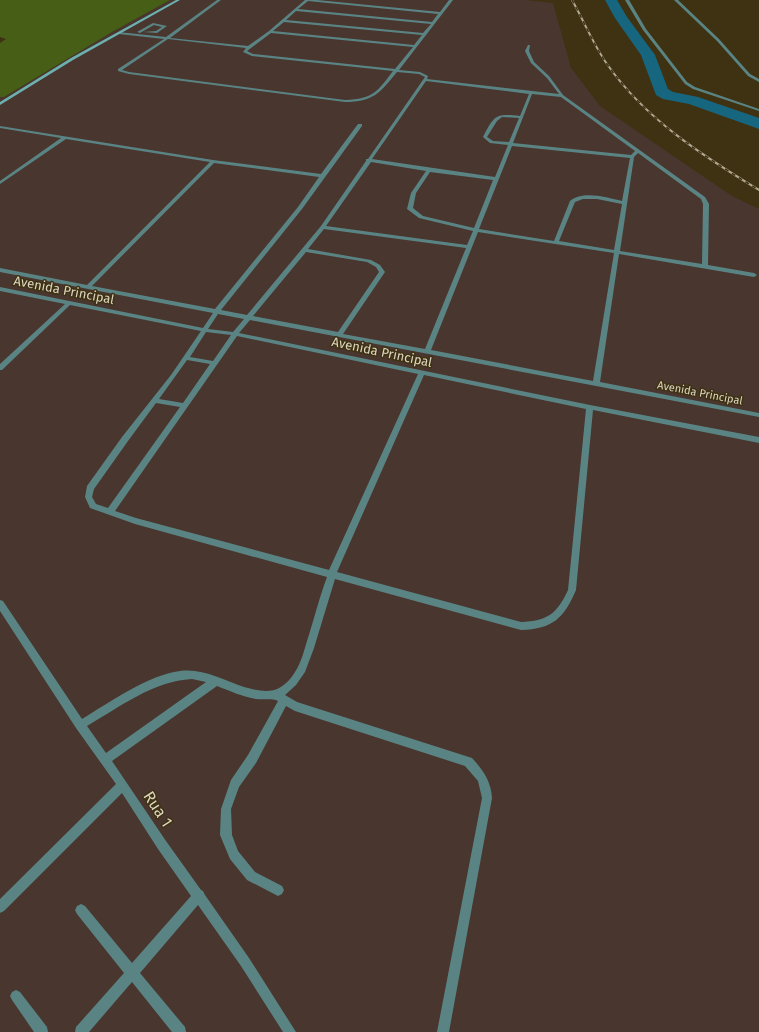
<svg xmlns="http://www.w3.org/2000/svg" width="759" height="1032" viewBox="0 0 759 1032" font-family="'Fira Sans',sans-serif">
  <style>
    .industrial { fill: #49362f }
    .green { fill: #475e17 }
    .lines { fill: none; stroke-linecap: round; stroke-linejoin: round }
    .river { fill: #176680; fill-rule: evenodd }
    .lane { fill: #5a8483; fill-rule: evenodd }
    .street { fill: #5a8483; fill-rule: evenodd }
    .secondary { fill: #6cb1b0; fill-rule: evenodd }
    .rail-casing { stroke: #b1a892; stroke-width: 2 }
    .rail { stroke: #3e3212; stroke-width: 1.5; stroke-dasharray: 4; stroke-linecap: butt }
    .labels { text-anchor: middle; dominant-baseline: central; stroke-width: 3; stroke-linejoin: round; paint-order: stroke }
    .far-street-label { font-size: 11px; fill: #dcd5c3; stroke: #3e3212 }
    .street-label { font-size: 13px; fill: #dcd5c3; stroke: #3e3212 }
    .near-street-label { font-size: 16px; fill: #dcd5c3; stroke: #3e3212 }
  </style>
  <rect width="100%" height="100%" fill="#3e3212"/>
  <polygon class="industrial" points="170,0 525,0 553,3 571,68 600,106 732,196 759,209 759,1032 0,1032 0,97 4,97 112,32"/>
  <polygon class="green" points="0,0 170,0 112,32 4,97 0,97 0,43 6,39 0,37"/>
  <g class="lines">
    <polygon class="river" points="605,0 617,0 627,17 655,55 668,89 673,92 698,97 759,118 759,129 689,104 663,99 656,95 641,55 615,18"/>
    <g class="lane">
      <path d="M217 0H221L170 38 248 46 269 31 305 0H317L440 12 449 0H453L399 70 420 72 428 76 427 79 559 94 547 78 531 63 525 51 528 45H530L529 51 534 62 549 76 563 95 705 197 709 204 708 265 754 273 757 275 754 277 619 254 600 382 759 413V417L250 320 239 333 590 405 759 437V443L593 410 576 590C564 618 553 629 521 630L335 579 314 648 305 672 296 685 285 695 297 702 472 758C483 770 491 781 492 798L449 1032H437L482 798 478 781 465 766 295 711 286 706 256 763 239 787 231 809 232 835 238 851 255 872 282 886 284 890 282 894 278 896 247 880 230 859 220 835 221 809 231 780 248 755 278 701C272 698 264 700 256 699 243 697 230 691 217 686L112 761 166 841 201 890 203 891 205 895 249 958 296 1032H283L241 966 198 905 140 973 185 1027 186 1032H172L132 982 89 1032H75L76 1027 124 973 77 914 75 910 77 906 81 904 85 906 132 963 191 896 158 849 122 793 4 911 0 913V899L116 784 76 728 0 611V600L3 601 82 719C110 702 148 675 180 671 203 668 223 680 244 687 255 690 267 693 277 689 284 686 291 679 295 672 301 663 304 651 307 641 314 620 319 598 327 577L135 524 90 508 85 497 87 486 122 437 171 375 201 331 70 305 2 370H0V364L65 304 0 291V287L203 328 213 313 0 272V268L87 285 210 162 66 139 0 184V181L61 138 0 128V126L213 160 321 174 358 124H362V126L302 209 221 310 247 315 321 226 366 161V159H368L425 77 419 74 397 72C380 93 373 102 345 102L129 74 118 71V69L164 39 119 34 118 32 166 37ZM308 1 438 14 432 22 298 9ZM296 11 431 24 423 33 286 20ZM284 22 422 35 414 45 273 31ZM271 33 413 47 395 69 253 54 247 51ZM168 39 246 48 243 52 252 56 393 71C377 92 373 99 345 100L129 72 122 70ZM426 81 529 94 520 116C495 113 494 116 483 137L490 143 508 145 495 177 372 159ZM532 94 561 97 635 151 631 155 513 143ZM502 117 519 118 509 142 493 141 487 137 497 121ZM512 146 630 158 622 201C607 198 584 190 570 201L554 241 479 229ZM638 153 701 199 703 204 702 264 620 251 634 157ZM371 162 426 171 411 193 407 209 419 218 473 231 467 245 326 226ZM214 163 319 177 298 207 215 309 92 286ZM430 172 493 180 474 228 423 216 413 208 416 193ZM583 199H597L622 204 614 250 559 241 575 202ZM324 229 466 248 425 349 343 334 385 272 380 265 371 260 308 249ZM478 232 614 253 593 381 431 350ZM306 252 367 262 376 267 379 272 338 332 253 316ZM218 314 244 319 233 332 208 329ZM206 332 231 335 213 361 190 357ZM237 336 418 374 329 570 136 518 115 511ZM187 360 210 364 183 403 159 399ZM424 375 586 409 568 590C557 614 547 621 521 622L337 572ZM156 403 180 407 108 508 96 504 92 497 94 489 128 441ZM192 679 206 682 106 753 87 726C120 707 153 681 192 679Z"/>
      <polygon points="153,23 167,26 157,33 143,32 156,31 162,27 154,25 140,33 137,32"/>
      <polygon points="16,990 20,992 47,1027 48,1032 34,1032 12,1000 10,996 12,992"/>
    </g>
    <g class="street">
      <polygon points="625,0 629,0 646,29 687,82 695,87 759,109 759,111 693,89 685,84 643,30"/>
      <polygon points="674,0 678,0 719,39 750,74 759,79 759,82 748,76 717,41"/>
    </g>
    <polygon class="secondary" points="176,0 180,0 73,60 0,105 0,102 71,58"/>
    <defs>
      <path id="rail" d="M572 0C584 21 593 44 607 64 645 119 703 156 759 190"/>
    </defs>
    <use href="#rail" class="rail-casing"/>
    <use href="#rail" class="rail"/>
  </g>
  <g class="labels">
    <g class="far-street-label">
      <text transform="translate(700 393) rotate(11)">Avenida Principal</text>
    </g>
    <g class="street-label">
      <text transform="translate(64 290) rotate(11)">Avenida Principal</text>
      <text transform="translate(382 352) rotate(12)">Avenida Principal</text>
    </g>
    <g class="near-street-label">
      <text transform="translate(158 809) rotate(57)">Rua 1</text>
    </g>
  </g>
</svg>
